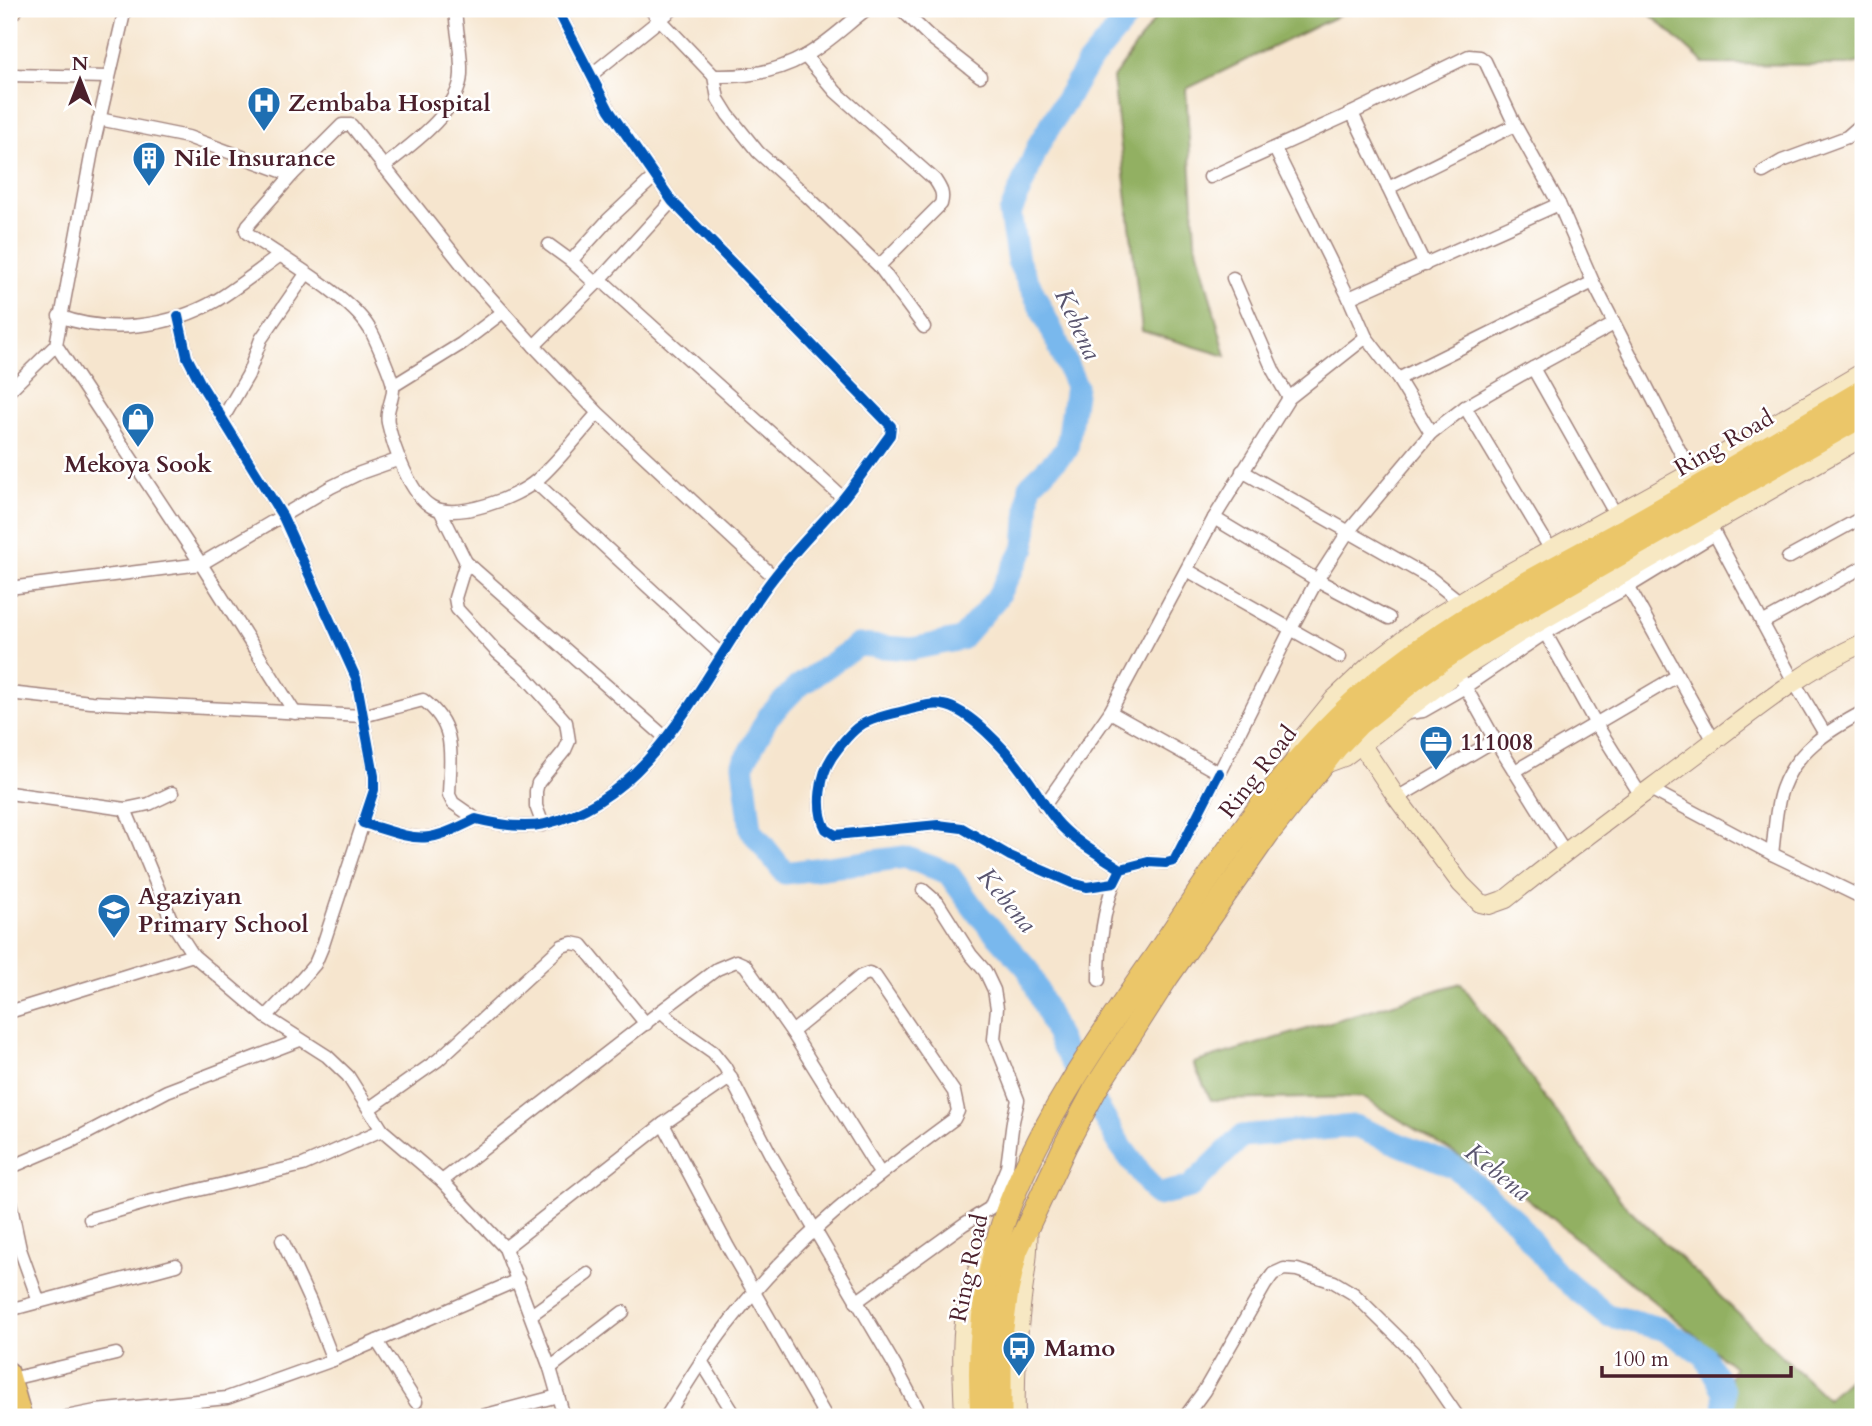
<svg xmlns="http://www.w3.org/2000/svg" width="1872" height="1426" viewBox="0 0 1872 1426" font-family="Cardo,serif">
  <style>
    .forest { fill: #92b062; stroke: #6e6846; stroke-width: 2 }
    .lines { fill: none; stroke-linecap: round; stroke-linejoin: round }
    .river { stroke: #79b8ed; stroke-width: 23 }
    .street-casing { stroke: #a0827c; stroke-width: 15 }
    .secondary-casing { stroke: #a0827c; stroke-width: 20 }
    .primary-casing { stroke: #a0827c; stroke-width: 22 }
    .highway-casing { stroke: #a0827c; stroke-width: 25 }
    .street { stroke: #fff; stroke-width: 12 }
    .secondary { stroke: #f7e8c3; stroke-width: 18 }
    .primary { stroke: #ebc669; stroke-width: 19 }
    .highway { stroke: #ebc669; stroke-width: 23 }
    .tram { stroke: #4a1f2b; stroke-width: 2 }
    .cycleway-casing { stroke: #fff; stroke-width: 15 }
    .cycleway { stroke: #0057b8; stroke-width: 10 }
    .labels { text-anchor: middle; dominant-baseline: central; stroke-width: 5; stroke-linejoin: round; paint-order: stroke }
    .poi-label { font-size: 24px; font-weight: bold; fill: #4a1f2b; stroke: #fff; text-anchor: start }
    .street-label { font-size: 24px; fill: #4a1f2b; stroke: #fff }
    .water-label { font-size: 26px; font-style: italic; fill: #5a556f; stroke: #fff }
  </style>
  <rect width="100%" height="100%" fill="#fff"/>
  <filter id="ink" filterUnits="userSpaceOnUse"><feTurbulence type="fractalNoise" baseFrequency=".0143" numOctaves="2"/><feDisplacementMap in="SourceGraphic" scale="14" xChannelSelector="R" yChannelSelector="G"/><feConvolveMatrix kernelMatrix="1 2 1 2 8 2 1 2 1" color-interpolation-filters="sRGB"/></filter>
  <filter id="wash" filterUnits="userSpaceOnUse"><feTurbulence type="fractalNoise" baseFrequency=".00686" numOctaves="4" result="noise"/><feDisplacementMap in="SourceGraphic" scale="28" xChannelSelector="R" yChannelSelector="G"/><feGaussianBlur stdDeviation="1.57" result="paint"/><feColorMatrix in="noise" values="0 0 0 0 0 0 0 0 0 0 0 0 0 0 0 0 0 1.4 0 .05"/><feComposite in="paint" operator="in"/></filter>
  <g filter="url(#wash)">
    <rect width="100%" height="100%" fill="#f6e5ce"/>
    <g class="forest">
      <polygon points="1162,9 1352,9 1186,89 1195,240 1226,356 1142,331 1113,78"/>
      <polygon points="1644,9 1863,9 1863,62 1847,65 1705,64"/>
      <polygon points="1461,983 1622,1202 1827,1399 1863,1366 1863,1417 1715,1417 1734,1367 1523,1195 1362,1097 1211,1100 1193,1063"/>
    </g>
    <g class="lines">
      <polyline class="river" points="1134,9 1087,65 1039,144 1010,214 1018,261 1055,337 1076,386 1067,449 1030,485 1025,547 996,599 961,639 912,649 858,645 796,688 768,717 743,764 751,830 785,873 905,857 948,873 978,914 1028,969 1061,1044 1120,1145 1157,1195 1190,1187 1242,1136 1354,1126 1455,1167 1514,1219 1555,1272 1607,1315 1663,1329 1703,1354 1724,1391 1725,1417"/>
    </g>
  </g>
  <g filter="url(#ink)">
    <g class="lines">
      <defs>
        <g id="street">
          <polyline points="650,9 714,76 718,99 728,115 758,152 808,197 879,266 924,327"/>
          <polyline points="901,9 929,36 980,76"/>
          <path d="M805 56 836 92 935 180C941 189 944 194 941 204L879 266"/>
          <polyline points="9,75 108,77"/>
          <polyline points="591,75 673,9"/>
          <path d="M714 76C745 77 777 72 805 56 827 44 847 24 867 9"/>
          <polyline points="1352,113 1425,265"/>
          <polyline points="99,119 188,137 292,175"/>
          <polyline points="1275,149 1349,298 1366,337 1398,379 1431,433"/>
          <path d="M383 167C410 146 460 111 461 74 462 52 456 30 455 9"/>
          <polyline points="1763,172 1782,161 1847,137 1863,123"/>
          <polyline points="1210,177 1352,113 1469,56 1480,57 1485,61 1515,125 1559,204 1593,282 1691,473"/>
          <polyline points="1388,188 1515,125"/>
          <polyline points="549,245 571,261"/>
          <polyline points="1233,278 1274,372 1289,398"/>
          <polyline points="600,279 843,498"/>
          <polyline points="596,284 571,261 608,220 654,177"/>
          <polyline points="1349,298 1559,204"/>
          <path d="M59 316C109 335 171 327 217 300 238 287 258 271 279 256"/>
          <path d="M178 316 187 357 202 386 283 517 356 678 374 776V790L363 823C419 840 422 846 476 819 496 824 524 829 545 824 661 797 708 660 775 576 796 549 820 525 842 500 859 479 874 457 890 435L891 426 672 201 609 110 557 9"/>
          <polyline points="56,345 201,564 295,713"/>
          <polyline points="534,346 596,284 672,201"/>
          <polyline points="1533,368 1614,324"/>
          <polyline points="1398,379 1593,282"/>
          <polyline points="393,386 461,344 503,312"/>
          <polyline points="9,391 56,345 92,151 125,9"/>
          <polyline points="1465,407 1551,550"/>
          <path d="M598 413C578 435 559 461 537 480 517 498 457 520 432 507 410 495 393 446 388 423 385 410 394 399 393 387 393 379 374 335 369 328 349 295 280 257 247 233L246 230 248 225 292 175 342 125H351L472 277 534 346 598 413 774 577"/>
          <polyline points="223,418 248,375 261,339 306,274"/>
          <polyline points="1242,471 1430,578 1459,601"/>
          <polyline points="535,482 722,655"/>
          <polyline points="440,510 466,562 666,738"/>
          <polyline points="1214,518 1317,580 1389,618"/>
          <polyline points="1712,529 1794,682 1825,734"/>
          <polyline points="1788,558 1863,517"/>
          <polyline points="466,562 455,598 457,609 497,652 525,676 566,722 569,741 565,750 538,783 536,791 536,806 543,825"/>
          <polyline points="1187,570 1340,657"/>
          <polyline points="1624,579 1714,741"/>
          <polyline points="9,588 201,564 331,487 360,473 400,459"/>
          <polyline points="1762,623 1863,567"/>
          <polyline points="1542,627 1596,724 1640,794"/>
          <polyline points="1462,681 1495,740 1565,852"/>
          <path d="M9 693 91 702 363 716 423 700C458 726 450 757 449 795L453 803 476 819"/>
          <polyline points="1110,712 1219,773 1291,629 1317,580 1348,532 1431,433 1465,407 1533,368 1616,515"/>
          <polyline points="1401,714 1423,711 1465,687 1545,633 1628,587 1715,534"/>
          <polyline points="1515,771 1677,676"/>
          <polyline points="1650,789 1772,854 1863,898"/>
          <polyline points="9,793 125,809 149,804 172,793"/>
          <polyline points="1397,798 1495,740"/>
          <polyline points="1044,806 1110,712 1214,518 1289,398 1366,337"/>
          <polyline points="125,809 173,924 193,955"/>
          <path d="M1772 854C1775 833 1775 808 1782 789 1796 750 1829 730 1863 712"/>
          <path d="M1121 869C1101 856 1077 843 1060 825 1045 809 1037 790 1023 773 1007 751 969 709 943 705 930 702 913 709 900 712 863 720 854 725 832 757 820 775 815 809 826 829L835 835 938 825 962 828 1010 856 1072 883 1087 887 1114 883 1121 869 1148 862 1166 863 1174 861 1219 773"/>
          <path d="M1099 980C1099 946 1102 915 1114 883"/>
          <polyline points="661,1011 683,1031 713,1052 725,1067 772,1157 895,1366 922,1417"/>
          <polyline points="9,1012 193,955 266,1017 327,1056 348,1076 382,1130 442,1181 505,1248 550,1368 564,1417"/>
          <polyline points="266,1017 302,979 315,964 323,945 363,823"/>
          <polyline points="370,1108 438,1060 562,946 572,943 582,945 646,1024"/>
          <polyline points="663,1124 728,1247 826,1417"/>
          <polyline points="9,1168 70,1142 167,1091 300,1040"/>
          <polyline points="442,1181 661,1011 717,969 736,961 745,965 792,1032 880,1173"/>
          <polyline points="9,1197 20,1249 39,1302"/>
          <polyline points="90,1219 148,1202 303,1165 382,1130"/>
          <polyline points="282,1240 310,1301 333,1360"/>
          <polyline points="505,1248 663,1124 731,1077"/>
          <polyline points="856,1302 964,1224 990,1208 1007,1167 1013,1121 1018,1100 994,1039 997,1008 994,990 985,971 971,955 938,903 923,890"/>
          <polyline points="9,1310 176,1265"/>
          <polyline points="531,1315 588,1274"/>
          <polyline points="377,1341 416,1402"/>
          <polyline points="701,1361 736,1417"/>
          <polyline points="550,1368 623,1312"/>
          <polyline points="11,1379 116,1354"/>
          <polyline points="482,1416 558,1396"/>
          <polyline points="66,1417 96,1411 227,1398 333,1360 518,1280"/>
          <path d="M666 1417C688 1382 709 1347 735 1315 796 1237 875 1177 954 1119L958 1111 954 1092 875 976 869 973 861 976 792 1032"/>
          <polyline points="1185,1417 1204,1391 1265,1285 1273,1274 1284,1269 1297,1270 1334,1282 1354,1294 1413,1352 1458,1417"/>
        </g>
        <g id="secondary">
          <polyline points="9,13 14,9"/>
          <path d="M1361 744 1397 798 1461 884 1480 903 1489 905 1506 899C1569 848 1634 801 1698 753 1751 713 1803 670 1863 643"/>
          <polyline points="1295,759 1304,736 1334,699 1368,667 1423,625 1491,583 1691,473 1863,372"/>
          <polyline points="1320,766 1344,757 1457,672 1515,636 1863,437"/>
          <path d="M964 1417C962 1359 955 1293 993 1244"/>
          <path d="M1016 1417C1015 1381 1017 1344 1021 1307 1024 1280 1030 1254 1028 1226"/>
        </g>
        <polyline id="primary" points="9,1372 22,1417"/>
        <g id="highway">
          <path d="M982 1417C977 1346 984 1273 1009 1206 1044 1117 1100 1037 1154 959 1223 857 1295 743 1395 668 1467 612 1548 572 1628 528 1707 484 1785 437 1863 391"/>
          <polyline points="1000,1417 1000,1343 1007,1291 1016,1251 1066,1144 1096,1088 1167,977 1268,833 1336,747 1358,724 1422,673 1483,632 1863,415"/>
        </g>
      </defs>
      <use href="#street" class="street-casing"/>
      <use href="#secondary" class="secondary-casing"/>
      <use href="#primary" class="primary-casing"/>
      <use href="#highway" class="highway-casing"/>
      <use href="#street" class="street"/>
      <use href="#secondary" class="secondary"/>
      <use href="#primary" class="primary"/>
      <use href="#highway" class="highway"/>
      <polyline class="tram" points="9,1415 9,1417"/>
      <defs>
        <g id="cycleway">
          <path d="M178 316 187 357 202 386 283 517 356 678 374 776V790L363 823C419 840 422 846 476 819 496 824 524 829 545 824 661 797 708 660 775 576 796 549 820 525 842 500 859 479 874 457 890 435L891 426 672 201 609 110 557 9"/>
          <path d="M1121 869C1101 856 1077 843 1060 825 1045 809 1037 790 1023 773 1007 751 969 709 943 705 930 702 913 709 900 712 863 720 854 725 832 757 820 775 815 809 826 829L835 835 938 825 962 828 1010 856 1072 883 1087 887 1114 883 1121 869 1148 862 1166 863 1174 861 1219 773"/>
        </g>
      </defs>
      <use href="#cycleway" class="cycleway-casing"/>
      <use href="#cycleway" class="cycleway"/>
    </g>
  </g>
  <defs>
    <symbol id="hospital-pin" viewBox="-11 -11 22 30"><path d="M0 17L-7.5 6A9.5 9.5 0 1 1 7.5 6Z" fill="#1f6fb2" stroke="#fff"/><path d="M-5-5h3v3.5h4V-5h3V5h-3V1.5h-4V5h-3Z" fill="#fff"/></symbol>
    <symbol id="building-pin" viewBox="-11 -11 22 30"><path d="M0 17L-7.5 6A9.5 9.5 0 1 1 7.5 6Z" fill="#1f6fb2" stroke="#fff"/><path d="M-4-6H4V6H1V3H-1V6H-4ZM-2.5-4.3h1.7v1.8h-1.7ZM.8-4.3h1.7v1.8H.8ZM-2.5-1h1.7V.8h-1.7ZM.8-1h1.7V.8H.8Z" fill="#fff"/></symbol>
    <symbol id="shop-pin" viewBox="-11 -11 22 30"><path d="M0 17L-7.5 6A9.5 9.5 0 1 1 7.5 6Z" fill="#1f6fb2" stroke="#fff"/><path d="M-5-2.5h2.3a2.7 3.5 0 0 1 5.4 0H5L5.5 6h-11ZM-1.5-2.5h3a1.5 2.3 0 0 0-3 0Z" fill="#fff"/></symbol>
    <symbol id="office-pin" viewBox="-11 -11 22 30"><path d="M0 17L-7.5 6A9.5 9.5 0 1 1 7.5 6Z" fill="#1f6fb2" stroke="#fff"/><path d="M-6-3h4V-5.5h4V-3h4V5H-6ZM-1-4.5V-3h2v-1.5ZM-6 0V1H6V0Z" fill="#fff"/></symbol>
    <symbol id="school-pin" viewBox="-11 -11 22 30"><path d="M0 17L-7.5 6A9.5 9.5 0 1 1 7.5 6Z" fill="#1f6fb2" stroke="#fff"/><path d="M0-5L7-2L0 1L-7-2ZM-4 1L0 2.5L4 1V4Q0 6-4 4Z" fill="#fff"/></symbol>
    <symbol id="bus-pin" viewBox="-11 -11 22 30"><path d="M0 17L-7.5 6A9.5 9.5 0 1 1 7.5 6Z" fill="#1f6fb2" stroke="#fff"/><path d="M-5-6H5V4H4V6H2V4H-2V6H-4V4H-5ZM-3.5-4V0h7V-4ZM-3.5 1.2v1.5H-2V1.2ZM2 1.2v1.5H3.5V1.2Z" fill="#fff"/></symbol>
  </defs>
  <g fill-rule="evenodd">
    <use href="#hospital-pin" x="245" y="84" width="38" height="52"/>
    <use href="#building-pin" x="130" y="139" width="38" height="52"/>
    <use href="#shop-pin" x="119" y="400" width="38" height="52"/>
    <use href="#office-pin" x="1417" y="723" width="38" height="52"/>
    <use href="#school-pin" x="95" y="891" width="38" height="52"/>
    <use href="#bus-pin" x="1000" y="1329" width="38" height="52"/>
  </g>
  <g class="labels">
    <g class="poi-label">
      <text x="288" y="103">Zembaba Hospital</text>
      <text x="174" y="158">Nile Insurance</text>
      <text x="138" y="464" text-anchor="middle">Mekoya Sook</text>
      <text x="1460" y="742">111008</text>
      <text x="138" y="896">Agaziyan<tspan x="138" dy="28">Primary School</tspan></text>
      <text x="1044" y="1348">Mamo</text>
    </g>
    <g class="street-label">
      <text transform="translate(1724 443) rotate(-30)">Ring Road</text>
      <text transform="translate(1258 772) rotate(-52)">Ring Road</text>
      <text transform="translate(969 1268) rotate(-78)">Ring Road</text>
    </g>
    <g class="water-label">
      <text transform="translate(1078 324) rotate(65)">Kebena</text>
      <text transform="translate(1007 900) rotate(50)">Kebena</text>
      <text transform="translate(1498 1172) rotate(39)">Kebena</text>
    </g>
  </g>
  <rect width="1872" height="1426" fill="none" stroke="#fff" stroke-width="35"/>
  <g transform="translate(80 80)" stroke="#ffffff" stroke-width="5" paint-order="stroke">
  <path d="M0-5L12 26L0 18L-12 26Z" fill="#4a1f2b"/>
  <text y="-10" font-size="19" font-weight="bold" text-anchor="middle" fill="#4a1f2b">N</text>
  </g>
  <path d="M1602 1366v10h189v-10" fill="none" stroke="#4a1f2b" stroke-width="3.5"/>
  <text x="1613" y="1366" font-size="21" fill="#4a1f2b" stroke="#ffffff" stroke-width="5" paint-order="stroke">100 m</text>
</svg>
